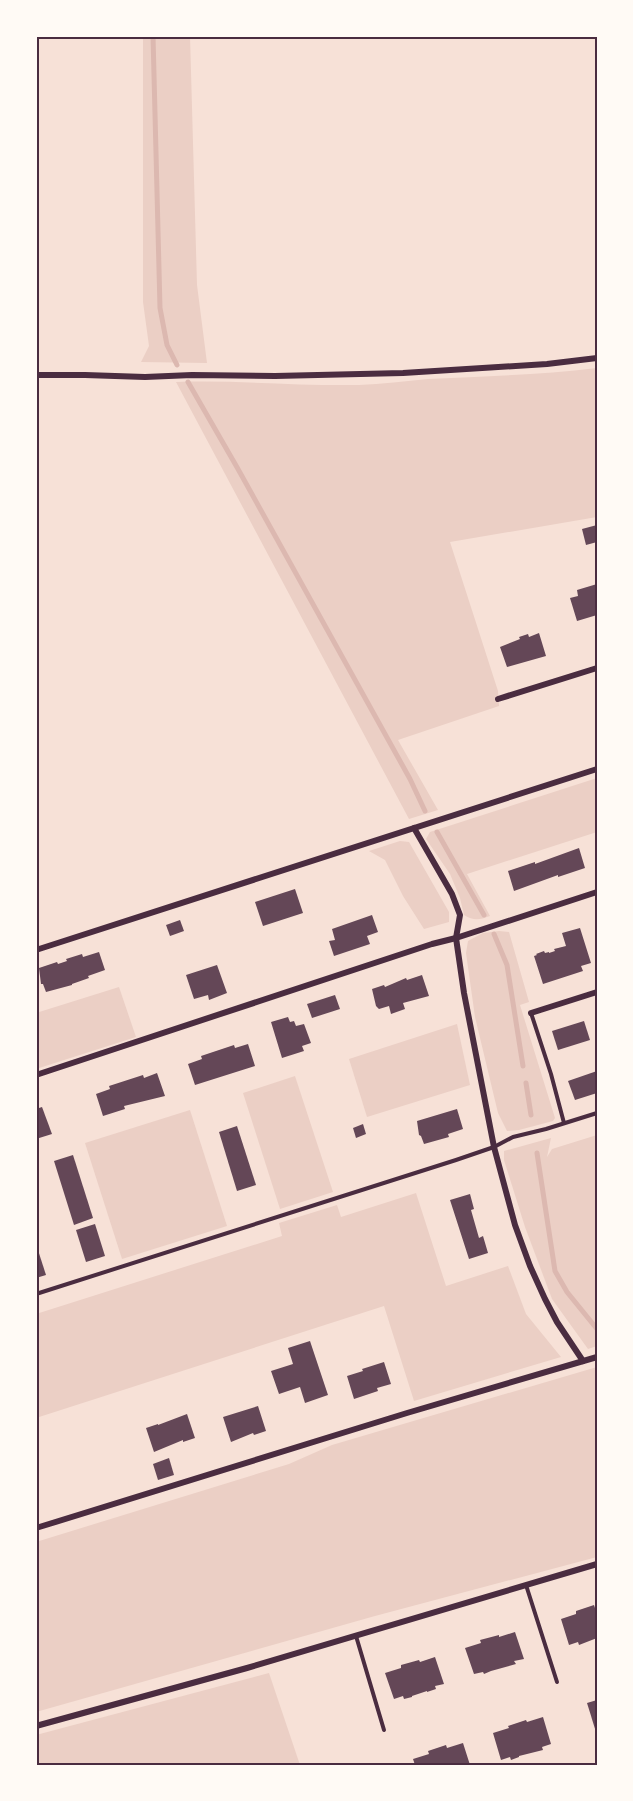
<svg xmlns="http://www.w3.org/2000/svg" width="633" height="1801" viewBox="0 0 633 1801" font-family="Lora,serif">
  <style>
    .green { fill: #ebcfc5 }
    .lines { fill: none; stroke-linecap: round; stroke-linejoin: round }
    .stream { stroke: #dcb8b0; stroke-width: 5 }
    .building { fill: #644757 }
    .service { stroke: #4a2c40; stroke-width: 4 }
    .minor { stroke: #4a2c40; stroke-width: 6 }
    .neatline { fill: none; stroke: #4a2c40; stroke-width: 2 }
  </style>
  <rect width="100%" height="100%" fill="#f7e1d7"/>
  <g class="green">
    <polygon points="143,36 190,36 197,285 207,363 141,362 149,346 143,302"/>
    <path d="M597 368V517L450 542 498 691 499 706 398 740 438 810 409 819 176 382C237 380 298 386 359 385 382 384 405 381 428 379 484 376 541 375 597 368Z"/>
    <path d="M597 778V832L467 874 490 916C479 920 474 921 464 915L460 898 450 874 426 839 430 832Z"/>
    <polygon points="400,841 409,842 449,912 449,922 424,929 403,896 385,860 369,851"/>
    <polygon points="499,931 509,932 529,1002 520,1005 555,1118 553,1121 519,1130 507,1131 498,1113 475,1017 466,953 468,941 483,933"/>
    <polygon points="119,987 136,1037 36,1069 36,1013"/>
    <polygon points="457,1024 470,1085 367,1117 349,1059"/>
    <polygon points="295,1076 333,1192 280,1209 243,1093"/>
    <polygon points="190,1110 227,1226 122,1259 85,1143"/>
    <polygon points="597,1135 597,1346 588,1349 552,1299 525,1227 504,1160 504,1151 551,1138 547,1157 552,1149"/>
    <polygon points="416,1193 446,1286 508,1266 526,1314 561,1357 414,1401 384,1306 36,1418 36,1314 282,1236 279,1223 337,1205 341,1217"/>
    <polygon points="597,1367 597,1557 375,1616 36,1712 36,1542 289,1464 332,1445"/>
    <polygon points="269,1673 300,1765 36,1765 36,1735"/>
  </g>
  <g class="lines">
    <g class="stream">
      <polyline points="153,36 160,308 167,345 177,365"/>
      <polyline points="188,382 238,469 410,779 425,811"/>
      <polyline points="437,832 484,915"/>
      <polyline points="494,934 507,965 523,1066"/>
      <polyline points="526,1083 531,1115"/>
      <polyline points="537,1153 555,1271 567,1292 597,1329"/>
    </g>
  </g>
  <g class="building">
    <polygon points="597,525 597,542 586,545 582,529"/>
    <polygon points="597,584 597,615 577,621 570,598 578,596 577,590"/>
    <polygon points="539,633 546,656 507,667 500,647 520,639 519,637 528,634 529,637"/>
    <polygon points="579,848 585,868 558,877 558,875 514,891 508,871 535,862 535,864"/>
    <polygon points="295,889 303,913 263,926 255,902"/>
    <polygon points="372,915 378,932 367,936 370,944 334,956 329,941 335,940 332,929"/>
    <polygon points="180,920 184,931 170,936 166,925"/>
    <polygon points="580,928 591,963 581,966 583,971 543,984 534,956 537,955 536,954 544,951 545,953 549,952 549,953 555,951 554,949 566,946 562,933"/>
    <polygon points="99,952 105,970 88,976 89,978 72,984 72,985 46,992 43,984 41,984 39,968 57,962 58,964 67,961 66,959 82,954 83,957"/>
    <polygon points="217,965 227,993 209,1000 208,995 194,999 186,975"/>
    <polygon points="422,975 429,996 403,1003 405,1009 391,1014 389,1006 379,1009 376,1006 372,989 384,985 385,987 406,978 407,980"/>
    <polygon points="335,995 340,1009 312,1018 307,1004"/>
    <polygon points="288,1017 290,1022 294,1021 296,1026 304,1024 311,1043 302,1046 304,1051 282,1058 271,1022"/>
    <polygon points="584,1021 590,1040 558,1050 552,1031"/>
    <polygon points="248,1044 255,1066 195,1085 188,1064 202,1059 201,1056 234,1045 235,1048"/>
    <polygon points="597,1071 597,1093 575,1100 568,1081"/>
    <polygon points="157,1073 165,1096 124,1106 125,1109 103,1116 96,1094 110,1089 109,1086 143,1075 144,1078"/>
    <polygon points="42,1107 52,1134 36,1139 36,1109"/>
    <polygon points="457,1109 463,1129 448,1134 449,1137 424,1144 421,1136 419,1135 417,1121"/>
    <polygon points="363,1124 366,1134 356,1138 353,1128"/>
    <polygon points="237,1126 256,1185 237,1191 219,1132"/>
    <polygon points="73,1155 93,1218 74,1225 54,1161"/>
    <polygon points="470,1194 474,1209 471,1210 479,1238 483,1236 488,1253 469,1259 450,1200"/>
    <polygon points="95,1224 105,1256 86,1262 76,1230"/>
    <polygon points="36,1244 46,1275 36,1278"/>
    <polygon points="310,1341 328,1395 305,1403 300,1387 279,1394 271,1371 293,1364 288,1348"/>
    <polygon points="384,1362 391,1384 377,1388 378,1391 354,1399 347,1376 363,1371 362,1369"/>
    <polygon points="258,1406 266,1431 254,1435 253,1433 231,1442 223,1417"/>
    <polygon points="187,1414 195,1438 183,1442 183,1440 154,1452 146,1428 158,1424 158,1425"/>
    <polygon points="169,1458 174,1475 158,1480 153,1464"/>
    <polygon points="594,1605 595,1608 597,1607 597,1638 579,1645 578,1642 569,1645 561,1619 576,1614 576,1611"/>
    <polygon points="515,1632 524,1659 514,1661 516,1664 491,1671 484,1674 483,1672 474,1674 465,1648 481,1643 480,1640 499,1635 499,1637"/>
    <polygon points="435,1657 444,1684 435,1686 436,1689 427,1692 427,1691 412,1696 412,1697 404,1699 403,1696 394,1699 385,1673 401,1668 401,1665 419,1660 420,1662"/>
    <polygon points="597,1700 597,1732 596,1732 587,1703"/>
    <polygon points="543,1717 551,1744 542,1747 543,1750 519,1756 519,1757 511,1760 510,1757 501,1760 493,1733 509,1728 508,1726 526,1720 527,1722"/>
    <polygon points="463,1743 470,1765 415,1765 413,1759 429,1754 428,1751 446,1745 447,1748"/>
  </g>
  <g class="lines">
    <g class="service">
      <polyline points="531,1013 551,1074 564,1123"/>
      <polyline points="36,1294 456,1160 494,1147 513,1137 546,1129 597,1113"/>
      <polyline points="526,1585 557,1682"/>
      <polyline points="356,1636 384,1730"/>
    </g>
    <g class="minor">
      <polyline points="36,375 85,375 145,377 192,375 275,376 403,373 547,364 597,358"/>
      <polyline points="498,699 597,668"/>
      <polyline points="414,828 452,894 460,915 456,938 464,993 494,1147 515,1225 530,1266 545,1299 557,1322 583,1361"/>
      <polyline points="36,950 597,769"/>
      <polyline points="531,1013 597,992"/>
      <polyline points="36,1075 432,944 456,938 597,892"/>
      <polyline points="36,1528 407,1413 597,1357"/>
      <polyline points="36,1726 247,1668 597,1564"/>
    </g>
  </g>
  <rect width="633" height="1801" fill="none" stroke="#fffaf5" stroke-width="75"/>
  <rect x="38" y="38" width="558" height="1726" class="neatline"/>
</svg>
